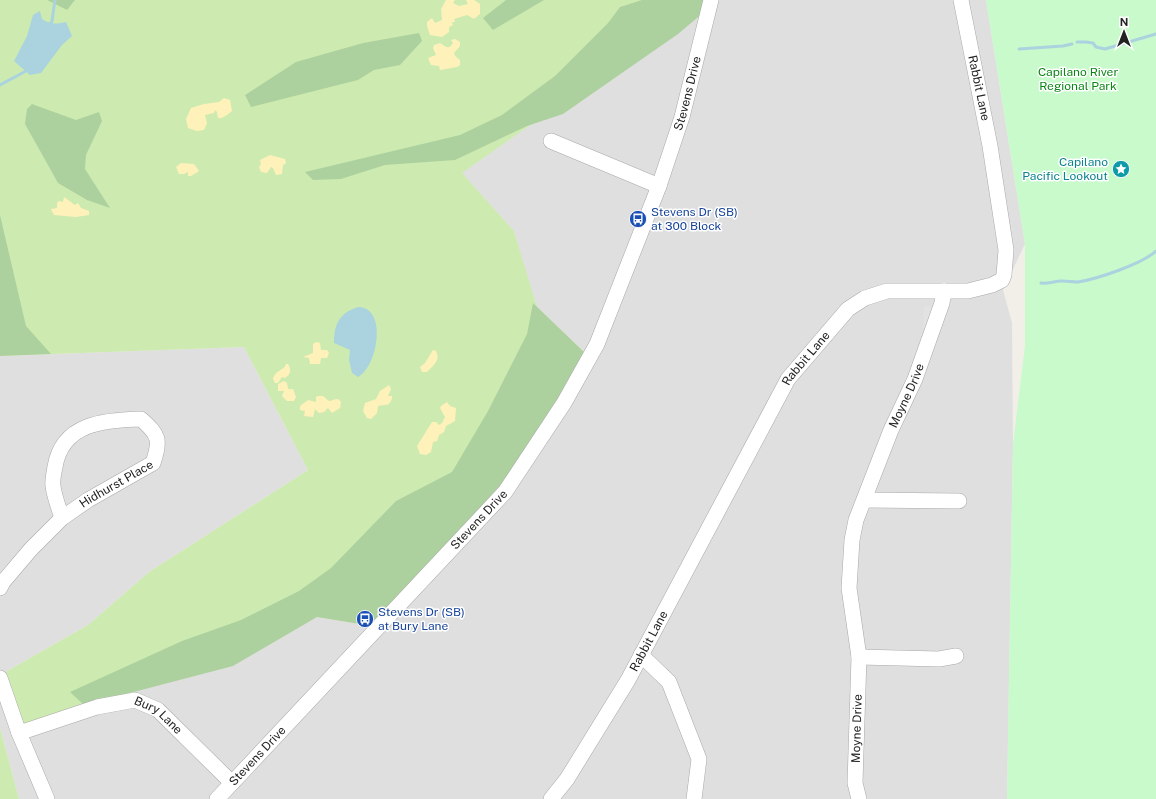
<svg xmlns="http://www.w3.org/2000/svg" width="1156" height="799" viewBox="0 0 1156 799" font-family="'Public Sans',sans-serif">
  <style>
    .residential { fill: #e0dfdf }
    .grass { fill: #cdebb0 }
    .forest { fill: #add19e }
    .sand { fill: #fff1ba }
    .park { fill: #c8facc }
    .parking { fill: #e2e2e2 }
    .water { fill: #aad3df }
    .lines { fill: none; stroke-linecap: round; stroke-linejoin: round }
    .stream { stroke: #aad3df; stroke-width: 3 }
    .minor-casing { stroke: #a9a9a9; stroke-width: 16 }
    .minor { stroke: #fff; stroke-width: 15 }
    .labels { text-anchor: middle; dominant-baseline: central; stroke-width: 3; stroke-linejoin: round; paint-order: stroke }
    .park-label { font-size: 12px; fill: #0c8416; stroke: #fff }
    .street-label { font-size: 12px; fill: #222; stroke: #fff }
    .culture-label { font-size: 12px; fill: #0d838f; stroke: #fff; text-anchor: end }
    .transit-label { font-size: 12px; fill: #164399; stroke: #fff; text-anchor: start }
  </style>
  <rect width="100%" height="100%" fill="#f2efe9"/>
  <g class="residential">
    <polygon points="694,0 986,0 1025,244 1003,290 1012,323 1013,445 1007,799 19,799 0,728 0,681 317,617 372,626 536,307 514,231 461,173"/>
    <polygon points="244,347 308,470 149,572 88,625 0,675 0,356"/>
  </g>
  <g class="grass">
    <polygon points="0,0 694,0 691,12 462,173 514,231 537,307 586,354 372,626 317,617 22,728 0,675 88,625 149,572 308,470 244,347 0,356"/>
    <polygon points="0,728 19,799 0,799"/>
  </g>
  <g class="forest">
    <polygon points="47,0 75,0 67,10"/>
    <polygon points="506,0 544,0 493,30 483,18"/>
    <polygon points="642,0 706,0 703,13 678,34 563,114 527,126 455,160 385,165 341,179 313,180 305,172 460,135 502,115 555,76 608,23 620,7"/>
    <polygon points="419,33 422,41 400,65 374,70 358,80 251,107 245,95 296,62 363,43"/>
    <polygon points="32,104 76,120 99,112 102,121 86,155 85,169 110,208 87,200 58,183 25,124 27,109"/>
    <polygon points="0,215 26,326 51,354 0,356"/>
    <polygon points="533,303 586,354 506,479 372,626 317,617 233,666 84,705 70,692 182,641 241,620 299,591 331,568 396,501 452,472 488,411 527,334"/>
  </g>
  <g class="sand">
    <polygon points="446,0 455,0 453,3 459,6 468,4 466,0 474,0 480,4 480,14 474,19 467,15 454,19 455,22 452,22 453,25 449,27 449,32 442,37 430,35 427,26 427,22 432,18 435,23 442,20 441,9"/>
    <polygon points="455,39 460,42 460,46 454,53 455,56 460,60 460,65 457,67 440,70 439,66 431,65 428,58 436,55 433,48 434,45 440,43 446,47 450,47 453,43 451,40"/>
    <path d="M224 98 230 100 232 111C228 114 223 119 218 118L217 112 215 110 214 113 205 115 207 123 204 130 197 131 188 128 186 119 191 108 204 104 219 102Z"/>
    <polygon points="270,155 285,159 286,163 283,165 282,174 276,175 273,168 271,167 267,173 261,172 259,167 261,164 260,160"/>
    <polygon points="181,163 194,164 199,171 191,176 188,176 188,172 184,174 179,174 176,167"/>
    <polygon points="64,197 75,205 78,203 81,208 89,211 89,215 76,217 54,215 51,209 57,208 57,203 59,201 63,202"/>
    <polygon points="316,342 320,343 321,350 327,350 329,353 327,358 321,358 320,364 310,364 309,358 303,357 313,353 313,344"/>
    <path d="M433 350 436 351C441 360 433 366 427 372H422L420 367 425 363Z"/>
    <path d="M286 364H288C292 370 290 375 285 378L282 377 278 383H275L273 379C276 369 284 371 286 364Z"/>
    <polygon points="284,381 287,383 288,389 293,389 296,397 294,401 287,401 282,396 284,391 278,391 278,384"/>
    <path d="M389 385 391 389 388 396H392V398C390 407 385 404 378 406L377 413 371 419 367 418 363 411 365 403 376 399 380 391Z"/>
    <path d="M318 396H323L329 401C334 401 337 396 341 402L340 408 332 413 328 408 324 412 319 413 315 409 313 417 304 416 305 411 300 410V406L308 400 316 402V397Z"/>
    <polygon points="447,402 450,406 456,408 455,421 446,426 444,432 439,435 437,441 433,442 431,452 426,455 420,454 417,446 432,422 436,422 439,425 442,423 445,417 440,408 441,406"/>
  </g>
  <polygon class="park" points="986,0 1156,0 1156,799 1007,799 1013,445 1025,345 1025,244"/>
  <polygon class="parking" points="924,306 933,307 930,329 923,328"/>
  <g class="water">
    <path d="M40 11 42 19C51 25 57 24 66 22L72 36 62 45 41 73 30 75 14 61 27 36 33 15Z"/>
    <path d="M358 307C388 307 378 367 358 377L352 373 349 360 350 350 334 343C334 323 340 313 358 307Z"/>
  </g>
  <g class="lines">
    <g class="stream">
      <polyline points="49,27 52,21 55,0"/>
      <polyline points="1077,42 1086,42 1093,43 1096,47 1105,49 1156,34"/>
      <polyline points="1019,49 1063,46 1072,44"/>
      <polyline points="0,85 28,70"/>
      <path d="M1041 283C1048 284 1054 281 1062 281 1067 281 1073 282 1078 282 1097 279 1142 264 1156 251"/>
    </g>
    <defs>
      <g id="minor">
        <polyline points="551,141 659,186"/>
        <polyline points="864,500 959,501"/>
        <path id="s1" d="M0 588 3 582 31 549 62 518 88 500 153 463C161 440 159 435 141 419 104 420 62 423 55 467 54 473 52 480 53 486 54 496 59 508 62 518"/>
        <polyline points="641,655 669,682 699,759 694,799"/>
        <polyline points="859,657 939,659 956,656"/>
        <polyline points="0,678 19,733 47,799"/>
        <path id="s2" d="M19 733 97 707 135 700 158 710 232 783"/>
        <path id="s3" d="M217 799 505 492 564 403 597 344 659 186 682 117 711 0"/>
        <path id="s4" d="M551 799 567 779 628 680 788 379 848 309 865 298 887 291H968L992 285 1002 280 1004 275 1006 250 990 146 961 0"/>
        <path id="s5" d="M859 799 855 783 859 657 849 588 852 540 856 520 891 430 915 379 942 303 944 291"/>
      </g>
    </defs>
    <use href="#minor" class="minor-casing"/>
    <use href="#minor" class="minor"/>
  </g>
  <defs>
    <symbol id="sight-disc" viewBox="-11 -11 22 22"><circle r="9.5" fill="#0f9aa8" stroke="#fff"/><path d="M0-6L1.8-2.2L6-1.7L2.9 1.2L3.7 5.4L0 3.3L-3.7 5.4L-2.9 1.2L-6-1.7L-1.8-2.2Z" fill="#fff"/></symbol>
    <symbol id="bus-disc" viewBox="-11 -11 22 22"><circle r="9.5" fill="#1a4fb4" stroke="#fff"/><path d="M-5-6H5V4H4V6H2V4H-2V6H-4V4H-5ZM-3.5-4V0h7V-4ZM-3.5 1.2v1.5H-2V1.2ZM2 1.2v1.5H3.5V1.2Z" fill="#fff"/></symbol>
  </defs>
  <g fill-rule="evenodd">
    <use href="#sight-disc" x="1111" y="159" width="20" height="20"/>
    <use href="#bus-disc" x="628" y="209" width="20" height="20"/>
    <use href="#bus-disc" x="355" y="609" width="20" height="20"/>
  </g>
  <g class="labels">
    <g class="park-label">
      <text x="1078" y="72">Capilano River<tspan x="1078" dy="14">Regional Park</tspan></text>
    </g>
    <g class="street-label">
      <text transform="translate(979 88) rotate(78)">Rabbit Lane</text>
      <text stroke="none"><textPath href="#s3" startOffset="862">Stevens Drive</textPath></text>
      <text stroke="none"><textPath href="#s4" startOffset="510">Rabbit Lane</textPath></text>
      <text stroke="none"><textPath href="#s5" startOffset="415">Moyne Drive</textPath></text>
      <text stroke="none"><textPath href="#s1" startOffset="158">Hidhurst Place</textPath></text>
      <text stroke="none"><textPath href="#s3" startOffset="383">Stevens Drive</textPath></text>
      <text stroke="none"><textPath href="#s4" startOffset="186">Rabbit Lane</textPath></text>
      <text stroke="none"><textPath href="#s2" startOffset="149">Bury Lane</textPath></text>
      <text stroke="none"><textPath href="#s5" startOffset="71">Moyne Drive</textPath></text>
      <text stroke="none"><textPath href="#s3" startOffset="59">Stevens Drive</textPath></text>
    </g>
    <g class="culture-label">
      <text x="1108" y="162">Capilano<tspan x="1108" dy="14">Pacific Lookout</tspan></text>
    </g>
    <g class="transit-label">
      <text x="651" y="212">Stevens Dr (SB)<tspan x="651" dy="14">at 300 Block</tspan></text>
      <text x="378" y="612">Stevens Dr (SB)<tspan x="378" dy="14">at Bury Lane</tspan></text>
    </g>
  </g>
  <g transform="translate(1124 32)" stroke="#ffffff" stroke-width="3" paint-order="stroke">
  <path d="M0-3L7 15L0 10L-7 15Z" fill="#222222"/>
  <text y="-6" font-size="11" font-weight="bold" text-anchor="middle" fill="#222222">N</text>
  </g>
</svg>
